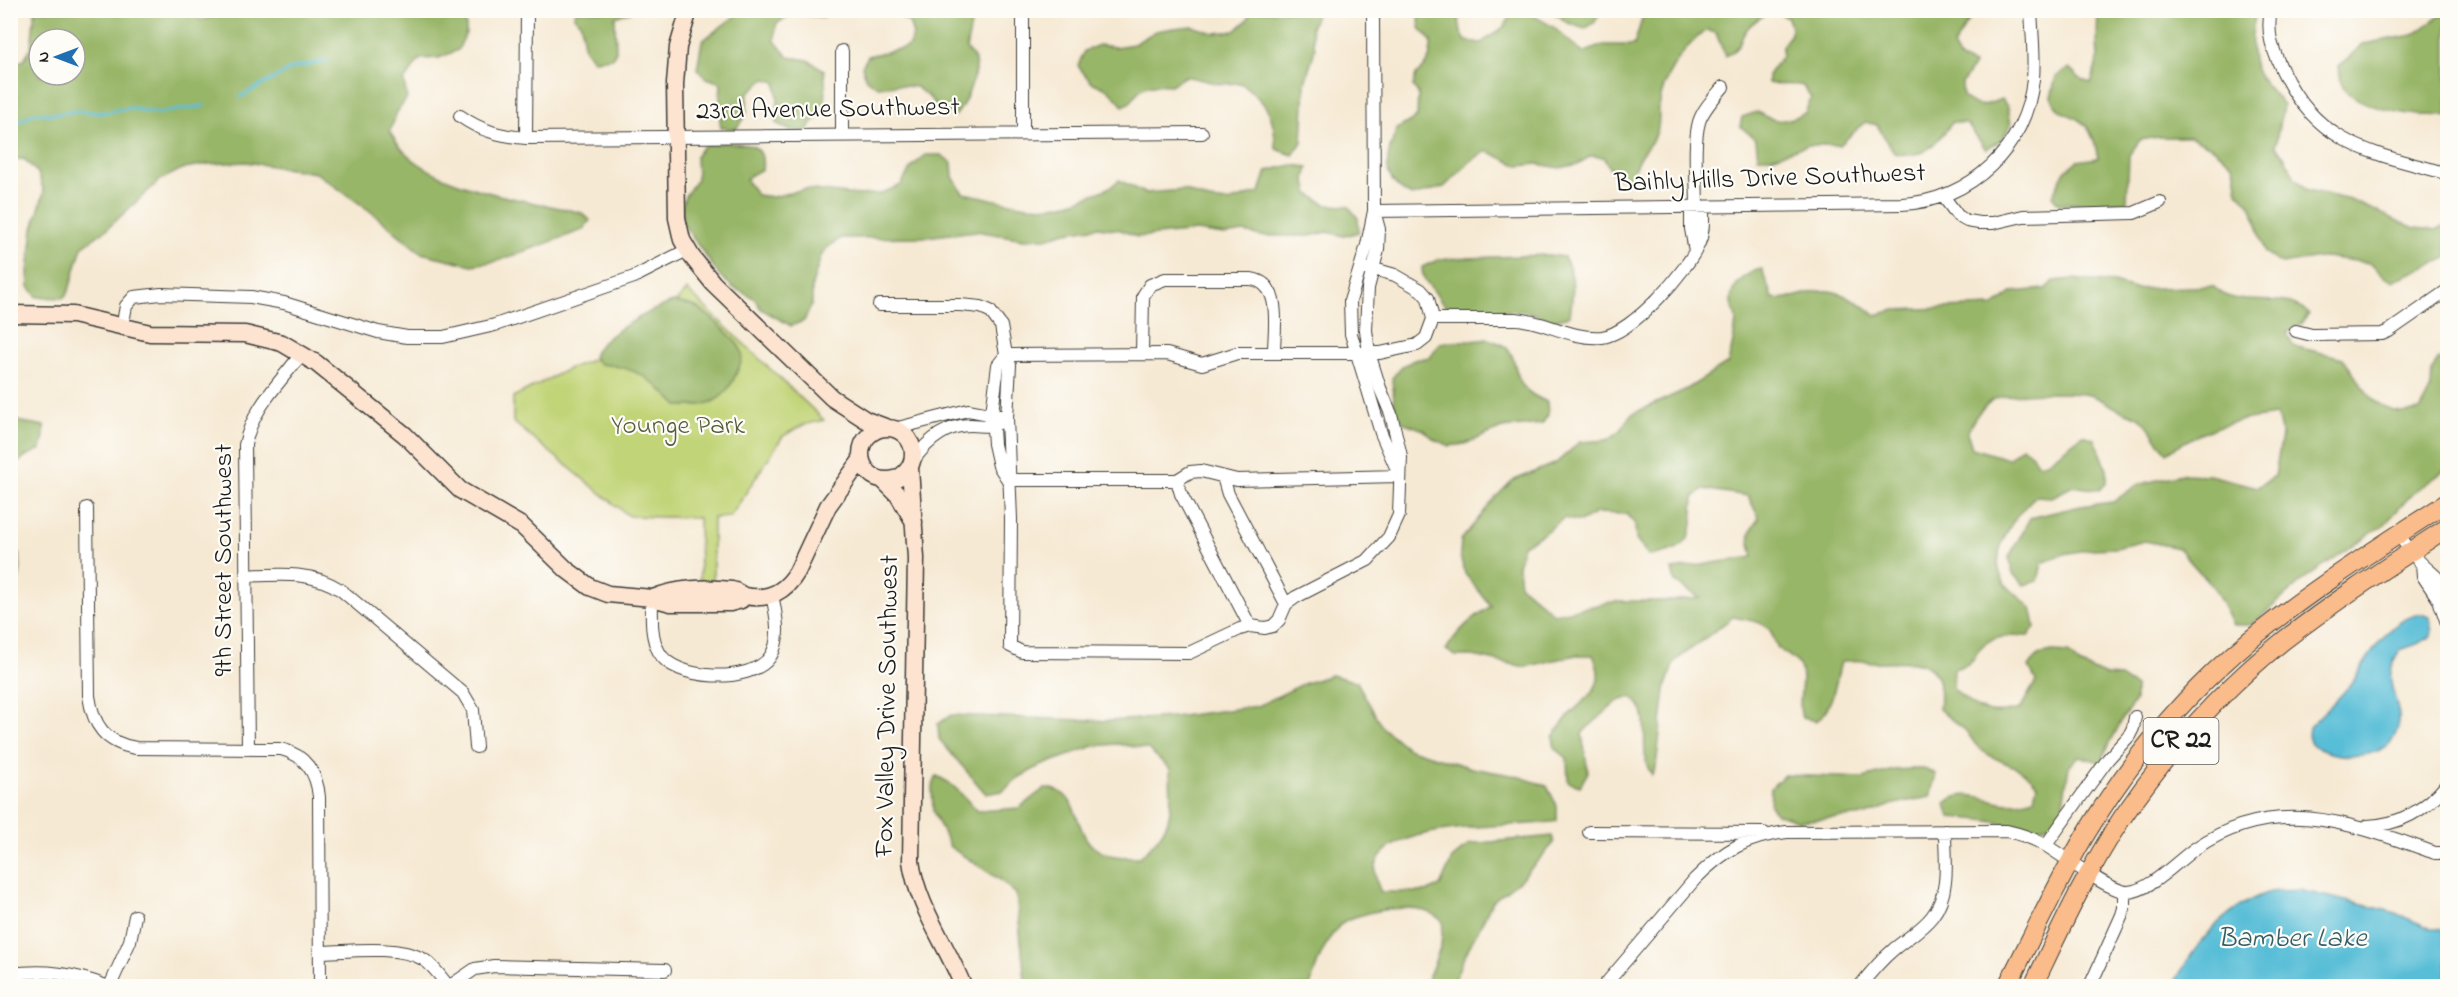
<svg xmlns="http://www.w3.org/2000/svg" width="2458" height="997" viewBox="0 0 2458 997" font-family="'Indie Flower',sans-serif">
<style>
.green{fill:#c1d477;stroke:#6e784a;stroke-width:1.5}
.forest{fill:#98b668;stroke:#5a6942;stroke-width:1.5;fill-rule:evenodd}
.water{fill:#59bed7;stroke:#3a6d7a;stroke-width:1.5}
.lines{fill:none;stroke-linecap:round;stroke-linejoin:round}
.stream{stroke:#59bed7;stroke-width:3}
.street-casing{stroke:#3d3b37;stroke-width:14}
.secondary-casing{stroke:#3d3b37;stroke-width:19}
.primary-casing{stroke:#3d3b37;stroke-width:20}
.street{stroke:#fff;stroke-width:12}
.secondary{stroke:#fde4d1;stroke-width:16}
.primary{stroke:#fabc8b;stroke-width:18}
.labels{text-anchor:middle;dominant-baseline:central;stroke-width:4.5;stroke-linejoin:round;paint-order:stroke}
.shield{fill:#fdfcf7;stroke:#605f5e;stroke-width:1.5}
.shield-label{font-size:26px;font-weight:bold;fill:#1c1c1c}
.street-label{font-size:27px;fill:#1c1c1c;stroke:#fdfcf7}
.park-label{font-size:27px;fill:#565c3c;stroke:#fdfcf7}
.water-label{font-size:28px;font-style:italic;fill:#345d67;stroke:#fdfcf7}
</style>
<rect width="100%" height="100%" fill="#fdfcf7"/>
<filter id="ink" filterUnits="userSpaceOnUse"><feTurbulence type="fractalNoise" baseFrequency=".0167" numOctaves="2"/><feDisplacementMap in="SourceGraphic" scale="12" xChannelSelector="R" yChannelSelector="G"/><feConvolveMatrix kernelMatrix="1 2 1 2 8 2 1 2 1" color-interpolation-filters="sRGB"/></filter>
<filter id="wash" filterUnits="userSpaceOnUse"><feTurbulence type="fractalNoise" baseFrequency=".008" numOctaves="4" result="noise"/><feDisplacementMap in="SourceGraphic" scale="24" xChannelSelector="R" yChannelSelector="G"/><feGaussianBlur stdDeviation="1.35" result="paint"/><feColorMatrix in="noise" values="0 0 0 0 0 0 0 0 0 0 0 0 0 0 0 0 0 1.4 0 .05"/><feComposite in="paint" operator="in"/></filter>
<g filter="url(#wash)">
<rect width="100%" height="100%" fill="#f6e9d3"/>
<path class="green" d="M687,290L824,420L803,425L783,436L730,517L713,518V581H700L699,518L629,516L513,422V397L570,368L635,344Z"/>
<path class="forest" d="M239,11H466V33L458,50L439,58L420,59L404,81L407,98L397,112L390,131C415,189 527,199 582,213L590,220L583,230L498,261L472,265L421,253L370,211L316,173L246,162L209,164L184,168L160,180L107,229L82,247L69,290L64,298L37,297L29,287L28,272L33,229L44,192L38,173L24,159L10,160L11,62L23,61L31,47L35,11H189L201,20ZM39,39H75V75H39Z
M576,11H633L615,17L616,51L612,58L593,60L584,47L581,24L574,16Z
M742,11H832L824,17L792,14L776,24L775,41L788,57L808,60L824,70C827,102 828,107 806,131L789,130L776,123L778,100L776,82L765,79L748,93L746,116L736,129L721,128L719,112L721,83L707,78L697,69L702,41Z
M865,11H972L973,15L966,49C969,52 974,56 975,61C978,74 964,107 955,116L939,110L930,98L916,87L896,85L878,87L866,79L862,66L868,56L908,47L913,35L909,22L894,13Z
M1250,11H1317L1311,28L1315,49L1305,83L1302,142L1293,155L1276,149C1273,112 1270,107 1241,83L1220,84L1185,76L1171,85C1162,84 1150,83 1141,89C1133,95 1136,101 1123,106L1109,90L1091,82L1078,66L1084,51L1099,45L1115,47L1134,44L1156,31L1174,28L1192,26L1214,33L1235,31L1248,19Z
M1418,11H1458L1461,33L1466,41L1481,43L1505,26L1511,12H1527L1552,26L1583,53L1603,45H1634L1643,16L1641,11H1774C1764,15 1753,21 1746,30C1739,42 1739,50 1725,56L1716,33L1706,30C1682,49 1663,76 1659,107C1658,115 1660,123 1657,131C1655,140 1648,145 1642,153C1637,161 1634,170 1630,179L1615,177L1603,157L1591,156L1578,164L1560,168L1537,164L1519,166L1487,151L1472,160L1444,187L1412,196C1379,180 1385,158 1397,129L1417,117L1418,93L1413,86L1416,75C1429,65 1431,57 1431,41L1420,28Z
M1551,11H1601L1595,22L1585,29L1568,23Z
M1775,11H1969L1970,19L1953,46L1960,59L1974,65L1962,83L1963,97C1979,109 1983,107 2001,99L2008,107L2011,125L2001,140L1986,149L1967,124L1953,122C1933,145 1927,160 1894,153L1877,125L1865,122L1840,145H1808L1771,157H1758L1756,140L1740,126L1742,117L1757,112C1776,124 1785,122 1805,113L1811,98L1803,86C1791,83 1780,86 1768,83V75L1782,56V46L1791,34V28L1788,18Z
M2098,11H2257C2250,30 2248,63 2262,80C2269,89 2276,96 2283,106L2275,146L2284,156L2295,178L2308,190L2350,200L2415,228L2436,230L2447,224V258L2392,281L2384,277L2370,263L2326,257L2281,264L2265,252L2252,207L2238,192L2234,166L2215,149L2191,137H2157L2140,140L2129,155L2127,202L2059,204L2052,196L2065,171L2077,161L2098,158C2095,144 2092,128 2079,120C2063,110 2061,117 2051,97L2056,77L2069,68L2082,80L2091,83L2098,59L2097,39Z
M2447,11V117C2438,114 2429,116 2419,115C2398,113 2354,106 2342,85C2340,80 2340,71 2339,66L2363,44L2413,35Z
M722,143C742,144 766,140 762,169L751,175L746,180L757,195L773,197L805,189L857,195L880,194L901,185L910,169L925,155H941L952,163L953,177L963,193C1009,201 1040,217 1086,197C1100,191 1107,191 1119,180L1145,193L1184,190L1209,200L1228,202L1260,192L1267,171L1292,165L1308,167L1305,179L1309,194L1327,205L1348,206L1358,218L1359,232L1344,236L1328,232L1309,236H1261L1244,232L1224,235L1196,231L1137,237L1121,230L1098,227L1066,232L1046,238L1024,239L976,231L925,237L841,238L827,248L821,256L812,285V304L804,321L791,326L761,309L754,298L734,288L720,276L683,224L681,208L685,196L697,179L696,156L703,146Z
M1550,255L1564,257C1576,277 1573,293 1570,315C1552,325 1539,313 1520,311C1499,309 1457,317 1442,303C1439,300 1437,295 1434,291C1427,283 1422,279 1422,267L1440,259Z
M1762,269L1772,298C1792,302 1811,288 1829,291C1845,293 1864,305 1875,315L1895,310L1994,306L2013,292L2045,289L2054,281L2072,279L2114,283L2134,289L2213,286C2239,314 2282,287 2309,314L2301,324L2287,333L2293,346L2343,358C2357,378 2373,411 2401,412C2407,413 2414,411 2420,410L2431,388L2432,370L2438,360L2447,357V469L2413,493L2385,524L2308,576L2251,625H2233L2214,588L2178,548L2145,541L2116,548L2090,549L2064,554L2042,563L2038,581L2024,585L2013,574L2009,557L2030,518L2081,506L2113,502L2137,485L2182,474L2209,475L2258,487L2275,476L2282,435L2277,415C2235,419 2201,429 2167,453C2156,442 2152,426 2139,417C2135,415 2130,415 2126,413C2113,408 2102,398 2089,395C2073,392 2005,392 1993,400C1980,408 1974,419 1967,432L1972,448L2008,459L2022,447L2032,455L2038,464L2047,462L2083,435L2095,439L2107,469V483L2099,490L2073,486L2052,497L2036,496C2015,514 1986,554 2004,582C2011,593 2025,599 2031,609C2033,614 2034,622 2035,628L2028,636C2014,636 1998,635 1986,643C1970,654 1981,662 1954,669L1953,688C1976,710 1988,718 2020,709L2036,681L2029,667L2038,655L2052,652L2068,653L2079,664L2106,676L2120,677L2135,687V701L2123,718L2100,762L2079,756L2069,767L2062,809L2054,823L2035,829L1982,820L1951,817L1945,803C1967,786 1986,802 2010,803C2018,803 2027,800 2034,798L2037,785C2020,762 1998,765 1979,748C1973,743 1970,735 1965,730C1956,723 1947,717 1939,709C1944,661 1924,660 1883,662C1867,663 1857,658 1841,662C1835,683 1834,706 1817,721L1802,718C1796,700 1806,683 1800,667C1796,658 1786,655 1779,649C1775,645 1774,637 1771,632C1764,620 1745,620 1733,617L1674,662L1665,689L1656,767L1652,775C1650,771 1646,766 1646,761C1641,739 1652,712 1631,697L1618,701L1585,730L1582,734L1588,772L1580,786L1568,782L1567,758L1555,748L1553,737C1558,729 1564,721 1570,714C1591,693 1607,686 1593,655H1576L1525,667L1473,656H1456L1446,650C1458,630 1471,619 1491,606L1465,574L1460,556L1461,540L1496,497L1512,481L1556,463L1580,442L1607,440L1620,431L1632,414L1687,389L1728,363C1732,348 1735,335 1736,320C1736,313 1731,308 1731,301C1730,286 1748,271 1762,269ZM1703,489L1748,496L1759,518C1747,534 1748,538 1753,557L1672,569L1675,582L1700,598L1668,601H1617L1554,614L1520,585L1518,566L1523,545L1541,535L1564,518L1580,522L1596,513L1626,514L1635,524L1636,540L1649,556C1695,548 1691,538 1694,497Z
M673,302C680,303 690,304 696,307C707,313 740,342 742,353C743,361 738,370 735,376C724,403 706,407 678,406C652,380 639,367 600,364L593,357C597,337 653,309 673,302Z
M1488,339C1523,350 1508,362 1523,386C1529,394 1538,398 1547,402L1548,415L1542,424L1502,428L1465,444L1449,446L1434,439L1424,430L1402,422L1395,411L1392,378L1401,367L1414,360L1430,357L1440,343C1457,341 1472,342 1488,339Z
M11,420L44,426V436L41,449L24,457L11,470Z
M11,538C27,563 20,578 11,604Z
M1331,675L1357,682L1382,727L1407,748L1472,768L1517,776L1547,786L1557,806V821C1521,830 1341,815 1381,892H1425L1440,886L1452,859L1470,844L1552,836L1554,843L1520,880L1493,901L1462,961L1452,986H1425L1441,946L1443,922C1422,901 1383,908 1358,916C1352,918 1345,919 1341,924C1324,942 1317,963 1310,986H1028L1025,980L1016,894L999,879L950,847L933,811L932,787L937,776C958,786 961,796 978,811L1019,808L1045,788C1083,790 1072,832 1095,848C1109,858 1124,857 1140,857C1175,825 1171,814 1170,769L1148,749L1117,744L1093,746L1038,767L1018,778L1003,791L986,794L939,739L938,724L951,715L1107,721L1173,717L1258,706L1303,684Z
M1912,769H1925L1936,774L1930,797L1894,804L1866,815L1799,821L1776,813L1770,806L1771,788L1784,775L1863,778L1894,770Z"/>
<path class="water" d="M2421,614L2429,617L2432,632L2430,637L2417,644L2400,650C2373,688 2415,707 2392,740C2379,761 2327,759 2312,744C2307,739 2308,733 2309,727C2320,715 2332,705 2343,693C2366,668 2383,619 2421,614Z
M2299,890L2393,912L2432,929H2447V986H2173C2193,947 2223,908 2267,893C2277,890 2289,891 2299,890Z"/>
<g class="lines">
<path class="stream" d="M240,97L293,68L326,61
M10,126L35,113L55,114L76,111L101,113L130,108L157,113L204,106"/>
</g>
</g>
<g filter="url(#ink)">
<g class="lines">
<g class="street-casing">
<path id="street" d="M1373,10L1374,211L1367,245L1350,301L1351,334L1381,433L1398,472
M2271,10C2266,34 2273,51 2283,72C2319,147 2375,153 2448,174
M842,51V136
M460,116C481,131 501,136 526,138L1202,133
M1023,133V10
M526,138L527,10
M1943,196L1958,216L1967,221L1979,223H1993L2023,216L2134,213L2160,202
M1697,207C1697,183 1693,143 1699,122C1703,109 1714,98 1723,87
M1691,208V229L1695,251
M1374,211L1902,204C1970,201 2027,147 2033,79C2035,57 2032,33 2031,10
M879,305H960L981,307L990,311L1001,326L1006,355L1010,365L1007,418L1011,519L1010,646L1022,652L1189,653L1240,629L1250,626L1265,628L1273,626L1279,620L1286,604L1296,597L1368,560L1389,537L1399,515L1401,456L1391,414L1380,388L1369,353L1366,330L1368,288L1378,250L1379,229L1374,211
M1433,319H1516C1546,321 1572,340 1602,337C1632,333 1688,271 1699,243C1704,232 1703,219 1703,207
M122,328L126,306L134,297L161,294L251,297L284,303L378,332L407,337H443L495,325L634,277L687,250
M2296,331L2312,335L2382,334L2389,331L2448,290
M1142,354L1143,296L1150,285L1165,279H1251C1283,283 1274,328 1274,352
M1006,355L1167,354L1202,364L1237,353H1380L1417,345L1426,338L1433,319L1428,298L1421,290L1395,275L1374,269H1360
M1006,355L998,365L992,413L994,444L999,466L1008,480
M894,429L968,410L1000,416
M913,461C927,441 945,425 971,425C981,425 990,428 999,423
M1223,477L1228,494L1286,604
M1008,480H1177L1190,472L1201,471L1237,480L1400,476
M1177,480L1181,494L1250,626
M87,508L89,696C93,725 105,743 136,748L281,749C305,755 317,773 319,797L320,986
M2399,534C2405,544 2411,553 2419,561C2437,580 2448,578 2443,609
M2422,564L2423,576L2439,600L2448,626
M246,576C280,574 312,571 341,590L463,693L473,710L476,747
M652,598C652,616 650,636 659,652C674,681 751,684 770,657C782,640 776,614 772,595
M248,749L245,445C252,408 280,383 302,353
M2367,826C2400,825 2427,809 2448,783
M1589,832L1764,833
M2046,845L2108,759L2129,736L2133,728L2135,717
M321,952C350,951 397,945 423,959C433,965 441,977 448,986
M10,974C45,970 74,973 106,986
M110,986L130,941L135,916
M450,986L475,969L494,966L665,970
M1604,986L1695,879C1724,850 1746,837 1787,832L2007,831C2020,834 2033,838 2045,845C2062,855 2110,892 2128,892C2150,891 2177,861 2196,848C2276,793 2353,824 2435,853H2448
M1860,986C1870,973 1881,960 1894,949C1920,928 1941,919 1945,882C1947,866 1945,848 1945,831
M2090,986L2122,915L2124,908V892"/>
</g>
<g class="secondary-casing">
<path id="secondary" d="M689,10L678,47L675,84L677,218L682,240L692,257L713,283L832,398L866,420L888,428
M10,314L73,315L150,333L245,334L282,343L316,363L405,435L460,490L522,526L567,570L590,587L608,594L652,598L671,603H730L741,600L743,596
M861 454a26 26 0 1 1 52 0a26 26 0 1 1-52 0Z
M910,468L916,558L911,861C917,906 947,945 963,986
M884,481L898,495L914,522
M653,598C676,588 707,587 732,590C738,591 740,595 745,596C768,601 786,591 797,572L828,506L861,460"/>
</g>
<g class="primary-casing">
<path id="primary" d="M2007,986C2032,937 2056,885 2084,837C2128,763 2184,695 2250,640C2312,589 2381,546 2448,502
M2033,986C2060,930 2087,871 2122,818C2167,752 2220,691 2283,641C2336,600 2392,564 2448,527"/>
</g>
<use href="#street" class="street"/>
<use href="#secondary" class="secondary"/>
<use href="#primary" class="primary"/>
</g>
</g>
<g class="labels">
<rect class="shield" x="2143.5" y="718" width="75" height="46" rx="4.5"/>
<g class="shield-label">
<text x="2181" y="741">CR 22</text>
</g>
<g class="street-label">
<text transform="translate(828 110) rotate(-1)">23rd Avenue Southwest</text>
<text transform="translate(1770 179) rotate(-2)">Baihly Hills Drive Southwest</text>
<text transform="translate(224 560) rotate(-90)">9th Street Southwest</text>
<text transform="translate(888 706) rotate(-89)">Fox Valley Drive Southwest</text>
</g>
<g class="park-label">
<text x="678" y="426">Younge Park</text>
</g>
<g class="water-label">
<text x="2292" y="939">Bamber Lake</text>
</g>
</g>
<rect width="2458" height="997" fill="none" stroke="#fdfcf7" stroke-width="36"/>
<g transform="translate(57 57) rotate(270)"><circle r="28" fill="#fdfcf7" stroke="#a3a29f" stroke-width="1.5"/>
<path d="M0-4.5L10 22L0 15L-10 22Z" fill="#1f6fb2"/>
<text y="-9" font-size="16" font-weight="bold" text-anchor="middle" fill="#1c1c1c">N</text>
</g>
</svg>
